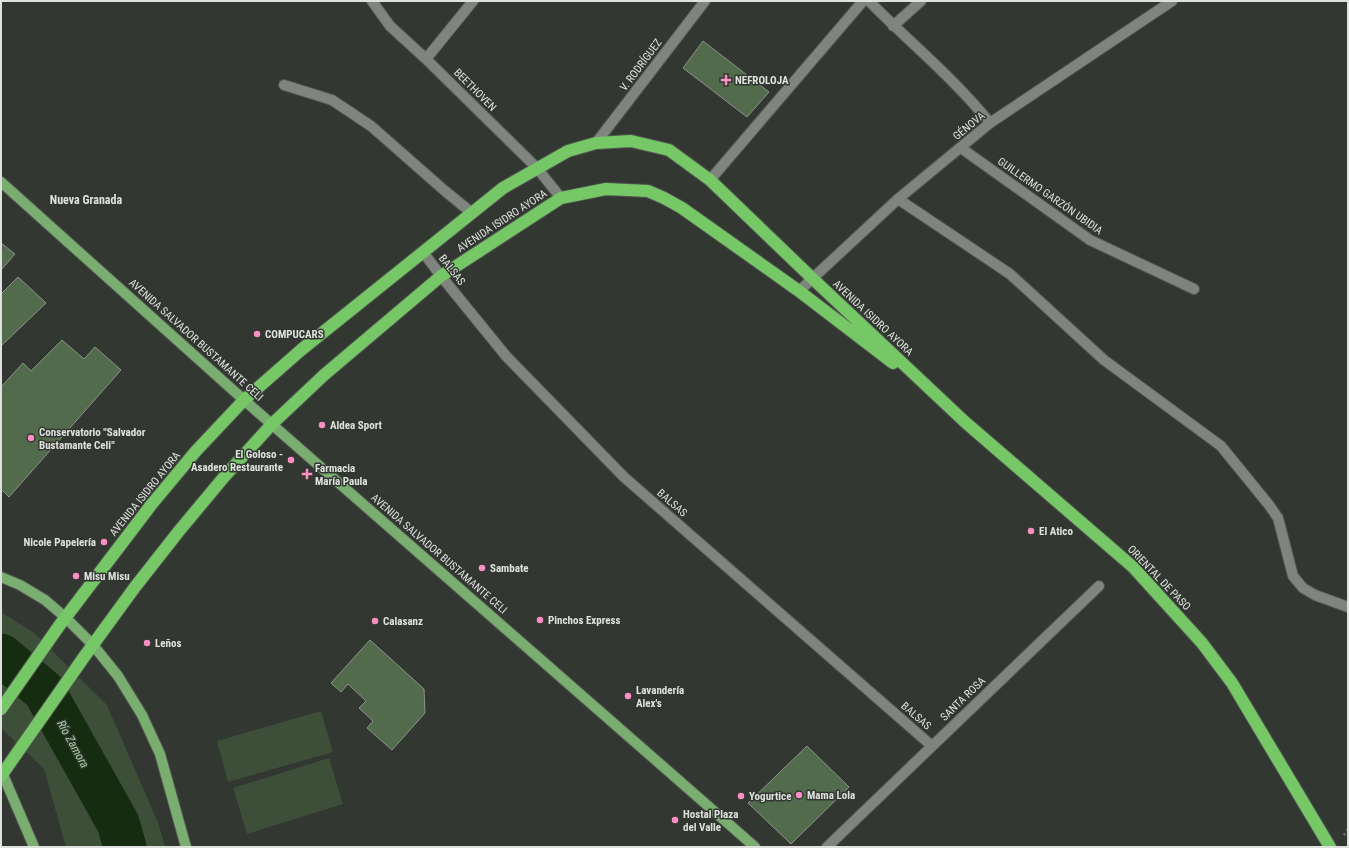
<svg xmlns="http://www.w3.org/2000/svg" width="1349" height="848" viewBox="0 0 1349 848" font-family="'Roboto Condensed',sans-serif">
<style>
.green{fill:#3d4e39}
.lines{fill:none;stroke-linecap:round;stroke-linejoin:round}
.river{stroke:#162c11;stroke-width:43}
.building{fill:#526b4c;stroke:#8c938b}
.minor-casing{stroke:#515550;stroke-width:12}
.major-casing{stroke:#515550;stroke-width:12}
.highway-casing{stroke:#515550;stroke-width:14}
.path{stroke:#747873;stroke-width:2.5;stroke-dasharray:2 3;stroke-linecap:butt}
.minor{stroke:#7f857e;stroke-width:10}
.major{stroke:#7aad70;stroke-width:10}
.highway{stroke:#76c766;stroke-width:12}
.poi-dot{fill:#fb8fc4;stroke:#323731;stroke-width:1.5}
.labels{text-anchor:middle;dominant-baseline:central;stroke-width:3;stroke-linejoin:round;paint-order:stroke}
.street-label{font-size:11px;fill:#dee1dd;stroke:#323731}
.poi-label{font-size:11px;font-weight:bold;fill:#dee1dd;stroke:#323731;text-anchor:start}
.neighbourhood-label{font-size:12px;font-weight:bold;fill:#dee1dd;stroke:#323731}
.water-label{font-size:12px;font-style:italic;fill:#a3cf9a;stroke:#323731}
</style>
<rect width="100%" height="100%" fill="#323731"/>
<path class="green" d="M1,612L33,632L107,705L159,825L165,847H66L44,769L1,728Z
M321,711L333,752L228,782L217,741Z
M329,758L343,804L247,834L233,788Z"/>
<g class="lines">
<path class="river" d="M1,655L44,691L118,823L125,847"/>
</g>
<path class="building" d="M703,41L769,92L747,117L683,68Z
M1,243L15,254L1,270Z
M18,277L46,303L1,346V294Z
M62,340L84,359L95,347L121,370L9,497L1,489V387L23,363L31,371Z
M370,640L424,689L425,713L392,750L367,728L373,721L359,708L366,701L348,684L341,692L331,683Z
M807,746L849,787L791,844L748,803Z"/>
<g class="lines">
<g class="minor-casing">
<path id="minor" d="M372,1L390,26L426,59L537,168L561,198
M869,1C909,42 954,78 990,123
M893,26L921,1
M426,59L473,1
M284,85L332,100L371,126L445,191L472,213
M596,143L705,1
M961,148L1090,240L1194,289
M710,180L863,1
M898,199L1010,274L1104,360L1221,446L1269,505L1278,518L1293,576L1303,588L1315,595L1348,607
M423,252L441,276L506,356L624,477L932,746
M799,291L898,199L990,123L1172,1
M827,847L1099,586"/>
</g>
<g class="major-casing">
<path id="major" d="M1,182L244,400L755,847
M1,577L20,585L45,600L65,617L93,645L118,676L142,715L160,754L186,847
M1,770L34,847"/>
</g>
<g class="highway-casing">
<path id="highway" d="M1,709L59,626L151,505L196,451L244,400L301,350L503,188L568,151L596,143L631,141L669,150L710,180L813,279L965,422L1133,567L1202,643L1232,683L1330,847
M1,776L84,657L135,587L179,531L224,477L272,424L324,375L441,276L561,198L606,189L648,191L664,198L682,208L799,291L893,363"/>
</g>
<path class="path" d="M1344,835L1348,829"/>
<use href="#minor" class="minor"/>
<use href="#major" class="major"/>
<use href="#highway" class="highway"/>
</g>
<g class="poi-dot">
<path d="M724 74h4v4h4v4h-4v4h-4v-4h-4v-4h4z"/>
<circle cx="257" cy="334" r="4"/>
<circle cx="322" cy="425" r="4"/>
<circle cx="31" cy="438" r="4"/>
<circle cx="291" cy="460" r="4"/>
<path d="M305 468h4v4h4v4h-4v4h-4v-4h-4v-4h4z"/>
<circle cx="1031" cy="531" r="4"/>
<circle cx="104" cy="542" r="4"/>
<circle cx="482" cy="568" r="4"/>
<circle cx="76" cy="576" r="4"/>
<circle cx="540" cy="620" r="4"/>
<circle cx="375" cy="621" r="4"/>
<circle cx="147" cy="643" r="4"/>
<circle cx="628" cy="696" r="4"/>
<circle cx="799" cy="795" r="4"/>
<circle cx="741" cy="796" r="4"/>
<circle cx="675" cy="820" r="4"/>
</g>
<g class="labels">
<g class="street-label">
<text transform="translate(641 65) rotate(-53)">V. RODRÍGUEZ</text>
<text transform="translate(475 90) rotate(45)">BEETHOVEN</text>
<text transform="translate(969 126) rotate(-39)">GÉNOVA</text>
<text transform="translate(1050 196) rotate(35)">GUILLERMO GARZÓN UBIDIA</text>
<text transform="translate(502 221) rotate(-33)">AVENIDA ISIDRO AYORA</text>
<text transform="translate(452 270) rotate(52)">BALSAS</text>
<text transform="translate(873 318) rotate(43)">AVENIDA ISIDRO AYORA</text>
<text transform="translate(196 340) rotate(42)">AVENIDA SALVADOR BUSTAMANTE CELI</text>
<text transform="translate(145 494) rotate(-51)">AVENIDA ISIDRO AYORA</text>
<text transform="translate(672 503) rotate(41)">BALSAS</text>
<text transform="translate(439 554) rotate(41)">AVENIDA SALVADOR BUSTAMANTE CELI</text>
<text transform="translate(1159 578) rotate(46)">ORIENTAL DE PASO</text>
<text transform="translate(963 699) rotate(-44)">SANTA ROSA</text>
<text transform="translate(916 716) rotate(41)">BALSAS</text>
</g>
<g class="poi-label">
<text x="735" y="80">NEFROLOJA</text>
<text x="265" y="334">COMPUCARS</text>
<text x="330" y="425">Aldea Sport</text>
<text x="39" y="432">Conservatorio "Salvador<tspan x="39" dy="13">Bustamante Celi"</tspan></text>
<text x="283" y="454" text-anchor="end">El Goloso -<tspan x="283" dy="13">Asadero Restaurante</tspan></text>
<text x="315" y="468">Farmacia<tspan x="315" dy="13">María Paula</tspan></text>
<text x="1039" y="531">El Atico</text>
<text x="96" y="542" text-anchor="end">Nicole Papelería</text>
<text x="490" y="568">Sambate</text>
<text x="84" y="576">Misu Misu</text>
<text x="548" y="620">Pinchos Express</text>
<text x="383" y="621">Calasanz</text>
<text x="155" y="643">Leños</text>
<text x="636" y="690">Lavandería<tspan x="636" dy="13">Alex's</tspan></text>
<text x="807" y="795">Mama Lola</text>
<text x="749" y="796">Yogurtice</text>
<text x="683" y="814">Hostal Plaza<tspan x="683" dy="13">del Valle</tspan></text>
</g>
<g class="neighbourhood-label">
<text x="86" y="200">Nueva Granada</text>
</g>
<g class="water-label">
<text transform="translate(73 744) rotate(61)">Río Zamora</text>
</g>
</g>
<rect width="1349" height="848" fill="none" stroke="#dee1dd" stroke-width="4"/>
</svg>
